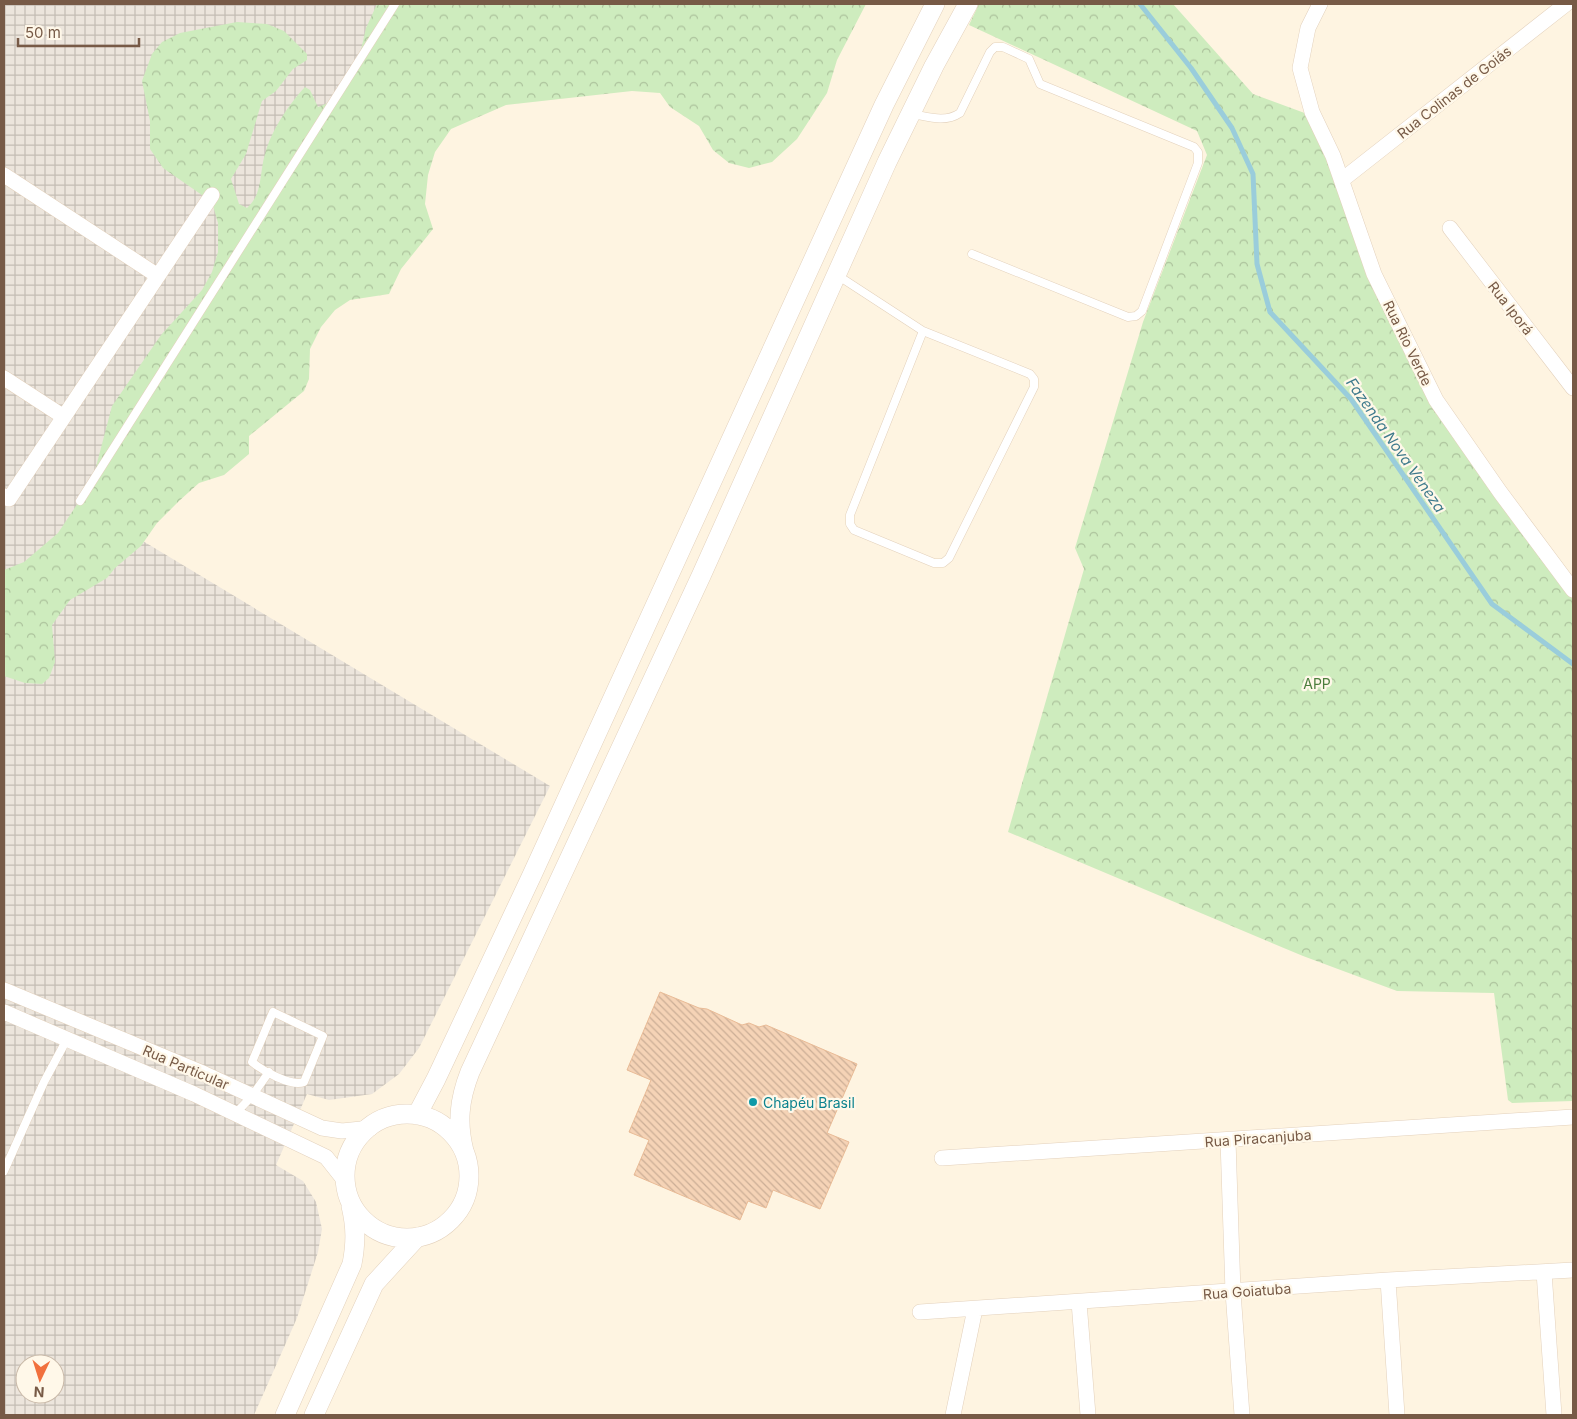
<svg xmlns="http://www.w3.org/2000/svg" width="1577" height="1419" viewBox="0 0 1577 1419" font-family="Inter,sans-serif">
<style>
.industrial{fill:url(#industrial-grid);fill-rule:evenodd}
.forest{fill:url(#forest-crowns)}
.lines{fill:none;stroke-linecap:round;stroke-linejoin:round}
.stream{stroke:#9acddb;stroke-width:5}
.building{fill:url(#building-back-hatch);stroke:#e9bb96}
.service-casing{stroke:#e3d1bc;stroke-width:9}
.minor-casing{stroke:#e3d1bc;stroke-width:16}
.tertiary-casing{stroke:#e3d1bc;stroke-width:20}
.service{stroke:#fff;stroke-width:8}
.minor{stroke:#fff;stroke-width:15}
.tertiary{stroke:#fff;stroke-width:19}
.culture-dot{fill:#0f9aa8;stroke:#fff8e9;stroke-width:2}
.labels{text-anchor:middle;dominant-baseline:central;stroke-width:4.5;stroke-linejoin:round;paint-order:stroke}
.street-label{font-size:14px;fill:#775a46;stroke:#fff8e9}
.park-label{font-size:14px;fill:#4c7e3d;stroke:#fff8e9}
.culture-label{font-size:14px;fill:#0d838f;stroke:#fff8e9;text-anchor:start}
.water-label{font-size:15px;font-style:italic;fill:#3e7a8c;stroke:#fff8e9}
</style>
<defs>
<pattern id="industrial-grid" width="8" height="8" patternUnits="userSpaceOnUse" patternTransform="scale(1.25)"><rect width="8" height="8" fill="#ece5dc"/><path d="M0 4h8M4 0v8" fill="none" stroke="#c4bdb4"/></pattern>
<pattern id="forest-crowns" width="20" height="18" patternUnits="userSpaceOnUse" patternTransform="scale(1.25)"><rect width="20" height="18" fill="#ceecbe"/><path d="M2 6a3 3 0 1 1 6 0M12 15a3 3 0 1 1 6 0" fill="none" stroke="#acc29c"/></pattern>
<pattern id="building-back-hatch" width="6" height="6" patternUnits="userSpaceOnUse" patternTransform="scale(1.25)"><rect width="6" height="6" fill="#f5d3b6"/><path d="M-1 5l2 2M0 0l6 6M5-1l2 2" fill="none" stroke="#cbae96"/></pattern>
</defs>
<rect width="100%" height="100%" fill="#fef4e1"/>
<path class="industrial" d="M4,4H396L83,505L550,786L419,1048L399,1074L372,1094L329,1100L307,1094L276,1165L303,1181L316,1202L322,1229L318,1252L297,1318L254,1415H4ZM25,1364H55V1394H25Z"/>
<path class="forest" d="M377,4H866L837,60L827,93L797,139L772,162L749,168L729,163L713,150L699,126L670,107L660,93L632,91L506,105L451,129L435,152L428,175L425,204L433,229L401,269L389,294L350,300L335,310L321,327L310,349L309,379L304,391L249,436V454L224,475L199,483L179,501L157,523L141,546L115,568L107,578L70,600L52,625L55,662L49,678L42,684L25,683L4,676V570L24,562L58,533L92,482L112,406L161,335L202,290L212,272L218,252V223L212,202L163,168L150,149V121L142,81L152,54L162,42L180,33L237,22L267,24L284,31L307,54V60L293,69L276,91L262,101L246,154L231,179L239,204L247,208C263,194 259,174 265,154C271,131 289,104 305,87L310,90L318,107L328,103L340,91L358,63L366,28Z
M979,4H1173L1253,94L1310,115L1430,401L1573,595V1101L1512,1103L1508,1100L1494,993L1397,991L1303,956L1008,832L1084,569L1075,548L1143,322L1207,155L1197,131L969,25Z"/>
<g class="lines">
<path class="stream" d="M1140,4L1191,68L1232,128L1253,174L1257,264L1270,312L1351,399L1492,604L1573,664"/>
</g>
<path class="building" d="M660,992L699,1008L707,1009L742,1025L749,1023L759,1027L766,1025L857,1064L827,1133L849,1142L820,1209L773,1190L766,1208L748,1201L740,1220L634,1175L649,1140L629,1132L651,1080L627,1070Z"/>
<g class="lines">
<g class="service-casing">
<path id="service" d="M912,114C929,117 945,123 960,113L990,52L995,47H1003L1029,59L1040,84L1194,147L1198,152V163L1142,311L1136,316L1128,317L972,254
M837,275L923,331L850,515V524L854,530L934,563H943L949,558L1034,387V379L1030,374L923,331
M80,501L395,4
M273,1012L323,1036L304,1082C291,1087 263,1071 252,1062Z
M235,1114L252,1096L269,1072
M4,1171L44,1082L67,1039"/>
</g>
<g class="minor-casing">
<path id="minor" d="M1320,4L1308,28L1300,68L1312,112L1333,156L1374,274L1436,400L1500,492L1573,590
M4,175L158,276
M1342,180L1566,4
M1450,228L1573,388
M4,378L64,417
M4,496L9,499L212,195
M4,990L205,1074L322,1128L342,1131L371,1128
M4,1012L194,1094L326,1157L345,1181
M1228,1140L1233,1292L1242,1415
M942,1158L1573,1117
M1544,1272L1554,1415
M1388,1280L1397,1415
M1079,1302L1088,1415
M920,1312L1388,1280L1573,1270
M953,1415L975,1309"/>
</g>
<g class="tertiary-casing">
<path id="tertiary" d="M345 1176a62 62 0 1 1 124 0a62 62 0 1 1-124 0Z
M417,1115L436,1079L532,875L884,105L935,4
M464,1151C457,1123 459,1100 470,1072L701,576L887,162L934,66L968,4
M285,1415L352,1264C356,1243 356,1227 351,1206
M314,1415L374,1284L417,1237"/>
</g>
<use href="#service" class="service"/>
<use href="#minor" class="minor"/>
<use href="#tertiary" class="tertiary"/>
</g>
<circle class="culture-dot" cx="753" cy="1102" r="5"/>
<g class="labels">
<g class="street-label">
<text transform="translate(1454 92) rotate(-38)">Rua Colinas de Goiás</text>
<text transform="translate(1511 308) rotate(52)">Rua Iporá</text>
<text transform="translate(1408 343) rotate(64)">Rua Rio Verde</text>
<text transform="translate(186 1067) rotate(23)">Rua Particular</text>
<text transform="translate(1258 1138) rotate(-4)">Rua Piracanjuba</text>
<text transform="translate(1247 1291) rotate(-4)">Rua Goiatuba</text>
</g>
<g class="park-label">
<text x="1317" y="683">APP</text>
</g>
<g class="culture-label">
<text x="763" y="1102">Chapéu Brasil</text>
</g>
<g class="water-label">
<text transform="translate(1396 445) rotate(55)">Fazenda Nova Veneza</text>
</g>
</g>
<rect width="1577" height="1419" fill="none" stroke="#775a46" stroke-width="10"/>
<g transform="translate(40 1379) rotate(184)"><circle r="24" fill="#fff8e9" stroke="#c9b9a8"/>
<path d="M0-4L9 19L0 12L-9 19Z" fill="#f1703d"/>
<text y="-8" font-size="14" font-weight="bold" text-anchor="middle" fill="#775a46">N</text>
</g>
<path d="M18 38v8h121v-8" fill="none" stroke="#775a46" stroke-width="2.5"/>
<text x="25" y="38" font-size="15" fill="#775a46" stroke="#fff8e9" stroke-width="4" paint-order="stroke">50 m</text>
</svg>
